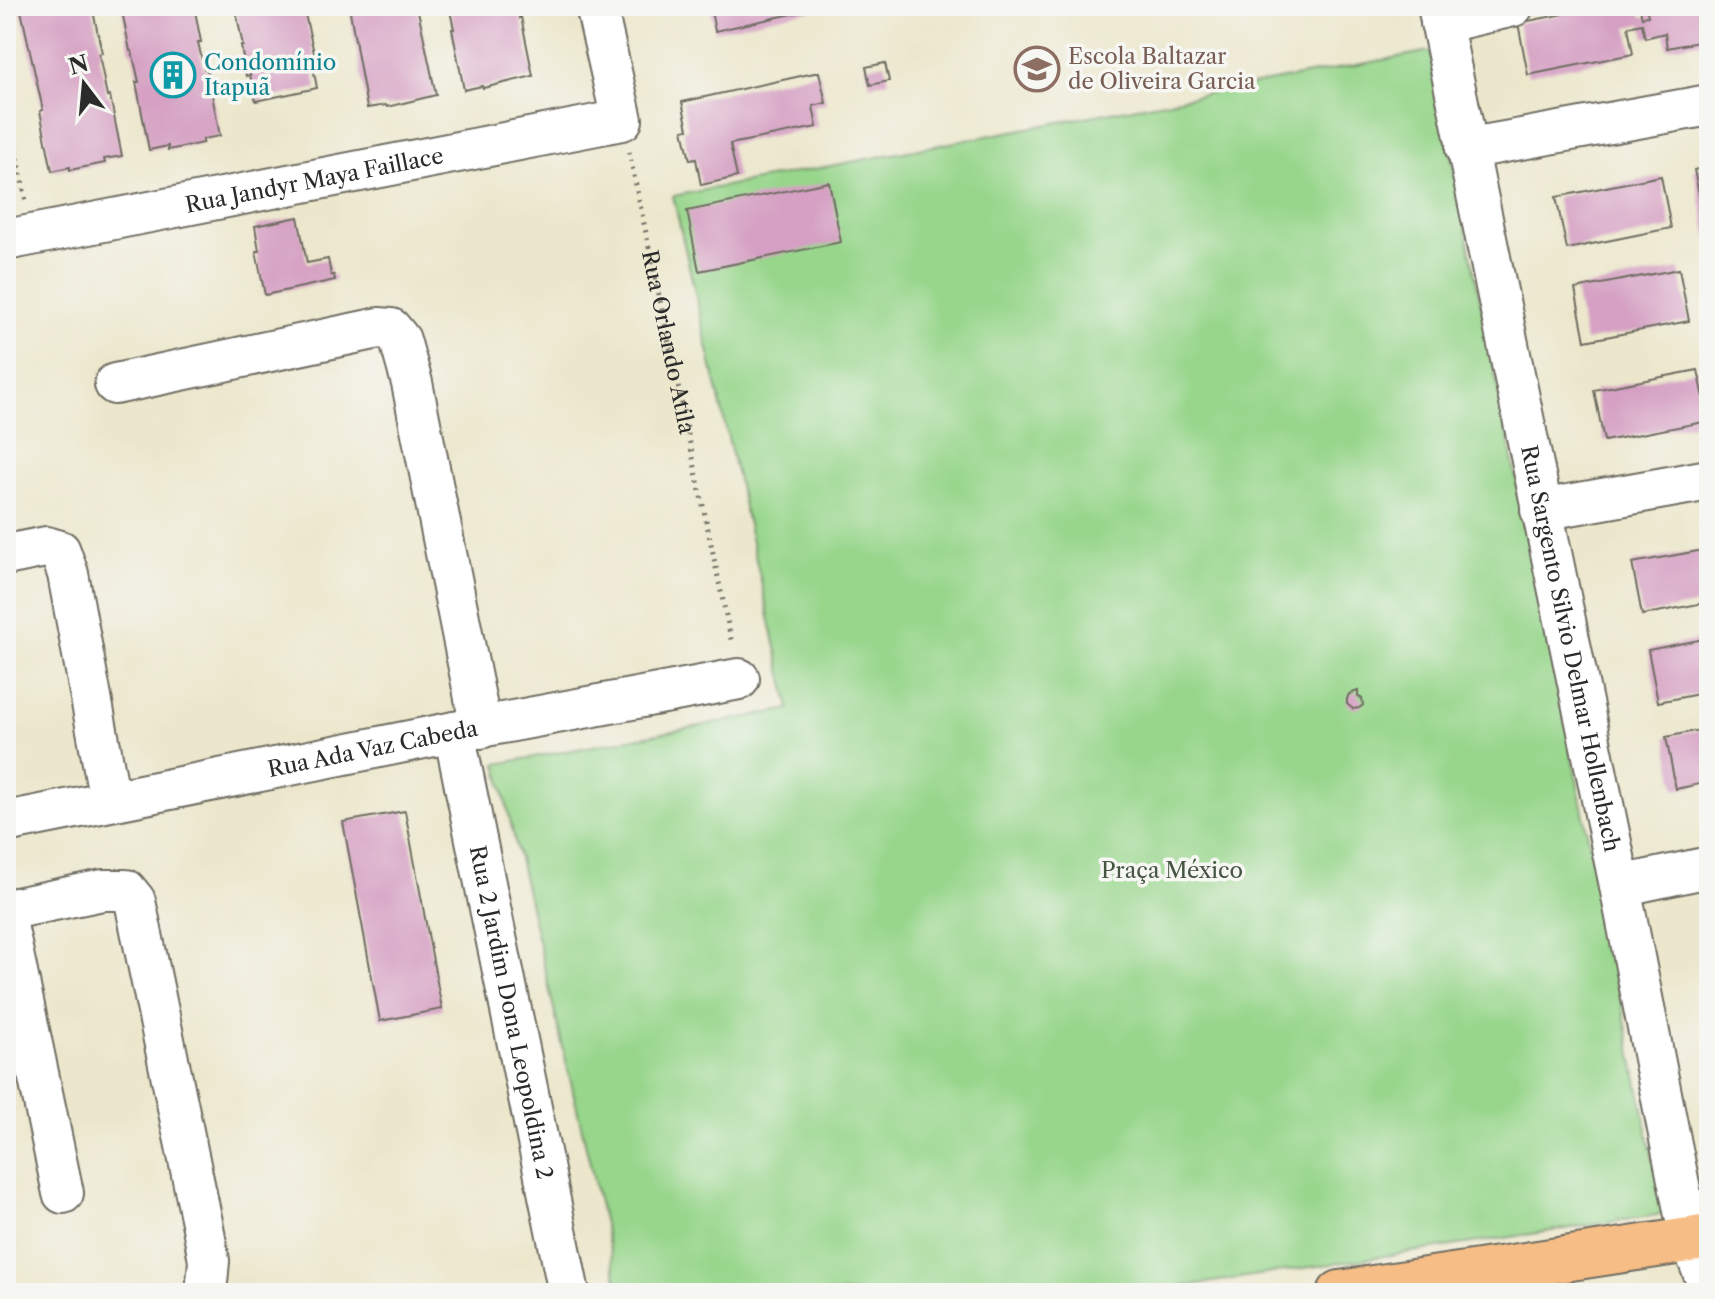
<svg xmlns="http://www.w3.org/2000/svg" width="1715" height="1299" viewBox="0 0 1715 1299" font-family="'Libre Caslon Text',serif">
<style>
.green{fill:#97d68b;stroke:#61805b;stroke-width:2}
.building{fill:#d5a0c3}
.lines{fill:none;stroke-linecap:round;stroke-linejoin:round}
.minor-casing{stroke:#6f6d63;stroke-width:44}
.major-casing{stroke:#6f6d63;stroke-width:48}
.path{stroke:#6f6d63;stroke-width:5;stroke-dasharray:2 6;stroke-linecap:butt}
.minor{stroke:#fff;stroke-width:40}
.major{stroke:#f6be86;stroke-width:44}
.labels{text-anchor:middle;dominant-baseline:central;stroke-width:7;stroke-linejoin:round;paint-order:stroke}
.education-label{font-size:22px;fill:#785e54;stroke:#f6f6f2;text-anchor:start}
.culture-label{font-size:22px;fill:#0d838f;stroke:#f6f6f2;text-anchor:start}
.street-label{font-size:22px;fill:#2b2b2b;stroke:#f6f6f2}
.park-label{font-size:22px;fill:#465643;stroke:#f6f6f2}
</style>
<rect width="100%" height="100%" fill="#f6f6f2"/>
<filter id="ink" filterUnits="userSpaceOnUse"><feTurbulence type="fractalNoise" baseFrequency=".0125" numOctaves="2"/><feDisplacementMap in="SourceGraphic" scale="16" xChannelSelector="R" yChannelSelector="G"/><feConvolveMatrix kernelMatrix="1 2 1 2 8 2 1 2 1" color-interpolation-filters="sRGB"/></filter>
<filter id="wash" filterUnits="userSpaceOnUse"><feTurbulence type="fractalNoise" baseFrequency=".006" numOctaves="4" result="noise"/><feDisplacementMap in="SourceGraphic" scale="32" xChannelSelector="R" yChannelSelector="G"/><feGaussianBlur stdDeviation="1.8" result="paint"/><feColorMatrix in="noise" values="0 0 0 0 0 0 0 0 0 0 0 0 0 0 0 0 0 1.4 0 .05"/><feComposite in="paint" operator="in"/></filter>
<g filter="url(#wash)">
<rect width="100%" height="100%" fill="#ece7cc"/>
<path class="green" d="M1430,51L1664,1214L1139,1293H620L497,764L790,709L673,196Z"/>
<g id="blocks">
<path class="building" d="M20,6H92L102,53L99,54L107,97L110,96L122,156L104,159L105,163L70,170V167L52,171L40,111L43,110Z
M121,6H194L201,42H198L204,69H207L220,136L203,139V143L168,150V146L149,150L136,82H139L132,51H130Z
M235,6H303L316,61L312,62L317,88L256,101L250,75L246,76L241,46H243Z
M349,6H417L436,95L387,107L386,105L367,108Z
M449,6H517L519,18L521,17L533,76L483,88L482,86L464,90L452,29H454Z
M710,6H824V7L715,31Z
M1604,6H1639L1642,17L1648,16L1646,6H1709V40L1667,48L1665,33L1645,38L1642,24L1628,27L1633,54L1528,75L1518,23Z
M885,63L889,81L870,85L866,67Z
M819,72L826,103L813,106L817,127L730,144L737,177L701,185L696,159L690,160L683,130L688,129L682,102Z
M1709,166V238H1708L1694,170Z
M1661,176L1671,228L1567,249L1556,197Z
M829,182L841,242L699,271L687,211Z
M298,217L307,263L328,259L331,275H334L335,280L265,295L256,251H259L255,226Z
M1679,269L1689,321L1585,341L1575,289Z
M1698,370L1709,421L1604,441L1594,390Z
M1709,549V602L1642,615L1632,563Z
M1709,638V692L1658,702L1648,650Z
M1358,691V697L1362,698L1363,705L1359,708L1353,709L1347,704V699L1349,694Z
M1709,728V782L1676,789L1666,737Z
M405,811L442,1009L380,1021L343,822Z"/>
</g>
</g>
<g filter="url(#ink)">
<use href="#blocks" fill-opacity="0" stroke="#6f6d63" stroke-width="2"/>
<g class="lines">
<g class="minor-casing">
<g id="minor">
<path id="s2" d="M1438,6L1620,886L1684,1210L1691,1241L1709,1287"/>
<path d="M1441,23L1513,6"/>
<path d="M1466,149L1709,105"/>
<path id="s3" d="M6,240L622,120L596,6"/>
<path d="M115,384L379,328L391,329L400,340L412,383L481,728"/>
<path d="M1541,510L1709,480"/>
<path d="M6,555L46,547L60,551L68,574L110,800"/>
<path id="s4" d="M454,732L569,1293"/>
<path id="s5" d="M6,822L454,732L739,679"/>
<path d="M1620,886L1709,867"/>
<path d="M6,910L103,890H126L135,901L203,1227L209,1261L206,1293"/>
<path d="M6,920L63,1193"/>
</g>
</g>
<g class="major-casing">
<path id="major" d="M1340,1293L1709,1237"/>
</g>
<g class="path">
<path d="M6,95L26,201"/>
<path id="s1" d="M629,152L732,644"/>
</g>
<use href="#minor" class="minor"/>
<use href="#major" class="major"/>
</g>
</g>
<defs>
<g id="school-ring" transform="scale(2.3)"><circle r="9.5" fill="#f6f6f2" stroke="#8d6e63" stroke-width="1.5"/><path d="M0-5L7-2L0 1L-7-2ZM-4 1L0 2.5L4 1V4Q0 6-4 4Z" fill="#8d6e63"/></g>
<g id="building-ring" transform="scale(2.3)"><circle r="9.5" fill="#f6f6f2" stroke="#0f9aa8" stroke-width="1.5"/><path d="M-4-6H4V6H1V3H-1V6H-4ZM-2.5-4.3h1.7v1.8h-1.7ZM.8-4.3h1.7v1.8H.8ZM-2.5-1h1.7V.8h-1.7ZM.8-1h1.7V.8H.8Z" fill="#0f9aa8"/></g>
</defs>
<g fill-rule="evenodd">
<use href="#school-ring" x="1037" y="69"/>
<use href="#building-ring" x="173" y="75"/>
</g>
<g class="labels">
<g class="education-label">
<text x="1068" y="56">Escola Baltazar<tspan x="1068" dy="25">de Oliveira Garcia</tspan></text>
</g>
<g class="culture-label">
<text x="204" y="62">Condomínio<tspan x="204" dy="25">Itapuã</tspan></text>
</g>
<g class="street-label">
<text stroke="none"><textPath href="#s3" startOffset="314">Rua Jandyr Maya Faillace</textPath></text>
<text stroke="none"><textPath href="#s1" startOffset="194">Rua Orlando Atila</textPath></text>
<text stroke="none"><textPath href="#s2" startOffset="656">Rua Sargento Silvio Delmar Hollenbach</textPath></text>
<text stroke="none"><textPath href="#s5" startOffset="374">Rua Ada Vaz Cabeda</textPath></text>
<text stroke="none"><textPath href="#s4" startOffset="286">Rua 2 Jardim Dona Leopoldina 2</textPath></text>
</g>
<g class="park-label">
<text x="1172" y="870">Praça México</text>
</g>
</g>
<rect width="1715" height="1299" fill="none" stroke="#f6f6f2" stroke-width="32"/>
<g transform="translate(84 84) rotate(344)" stroke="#f6f6f2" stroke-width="6" paint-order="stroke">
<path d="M0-6L14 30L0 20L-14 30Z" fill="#2b2b2b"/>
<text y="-12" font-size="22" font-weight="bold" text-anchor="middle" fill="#2b2b2b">N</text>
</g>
</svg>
